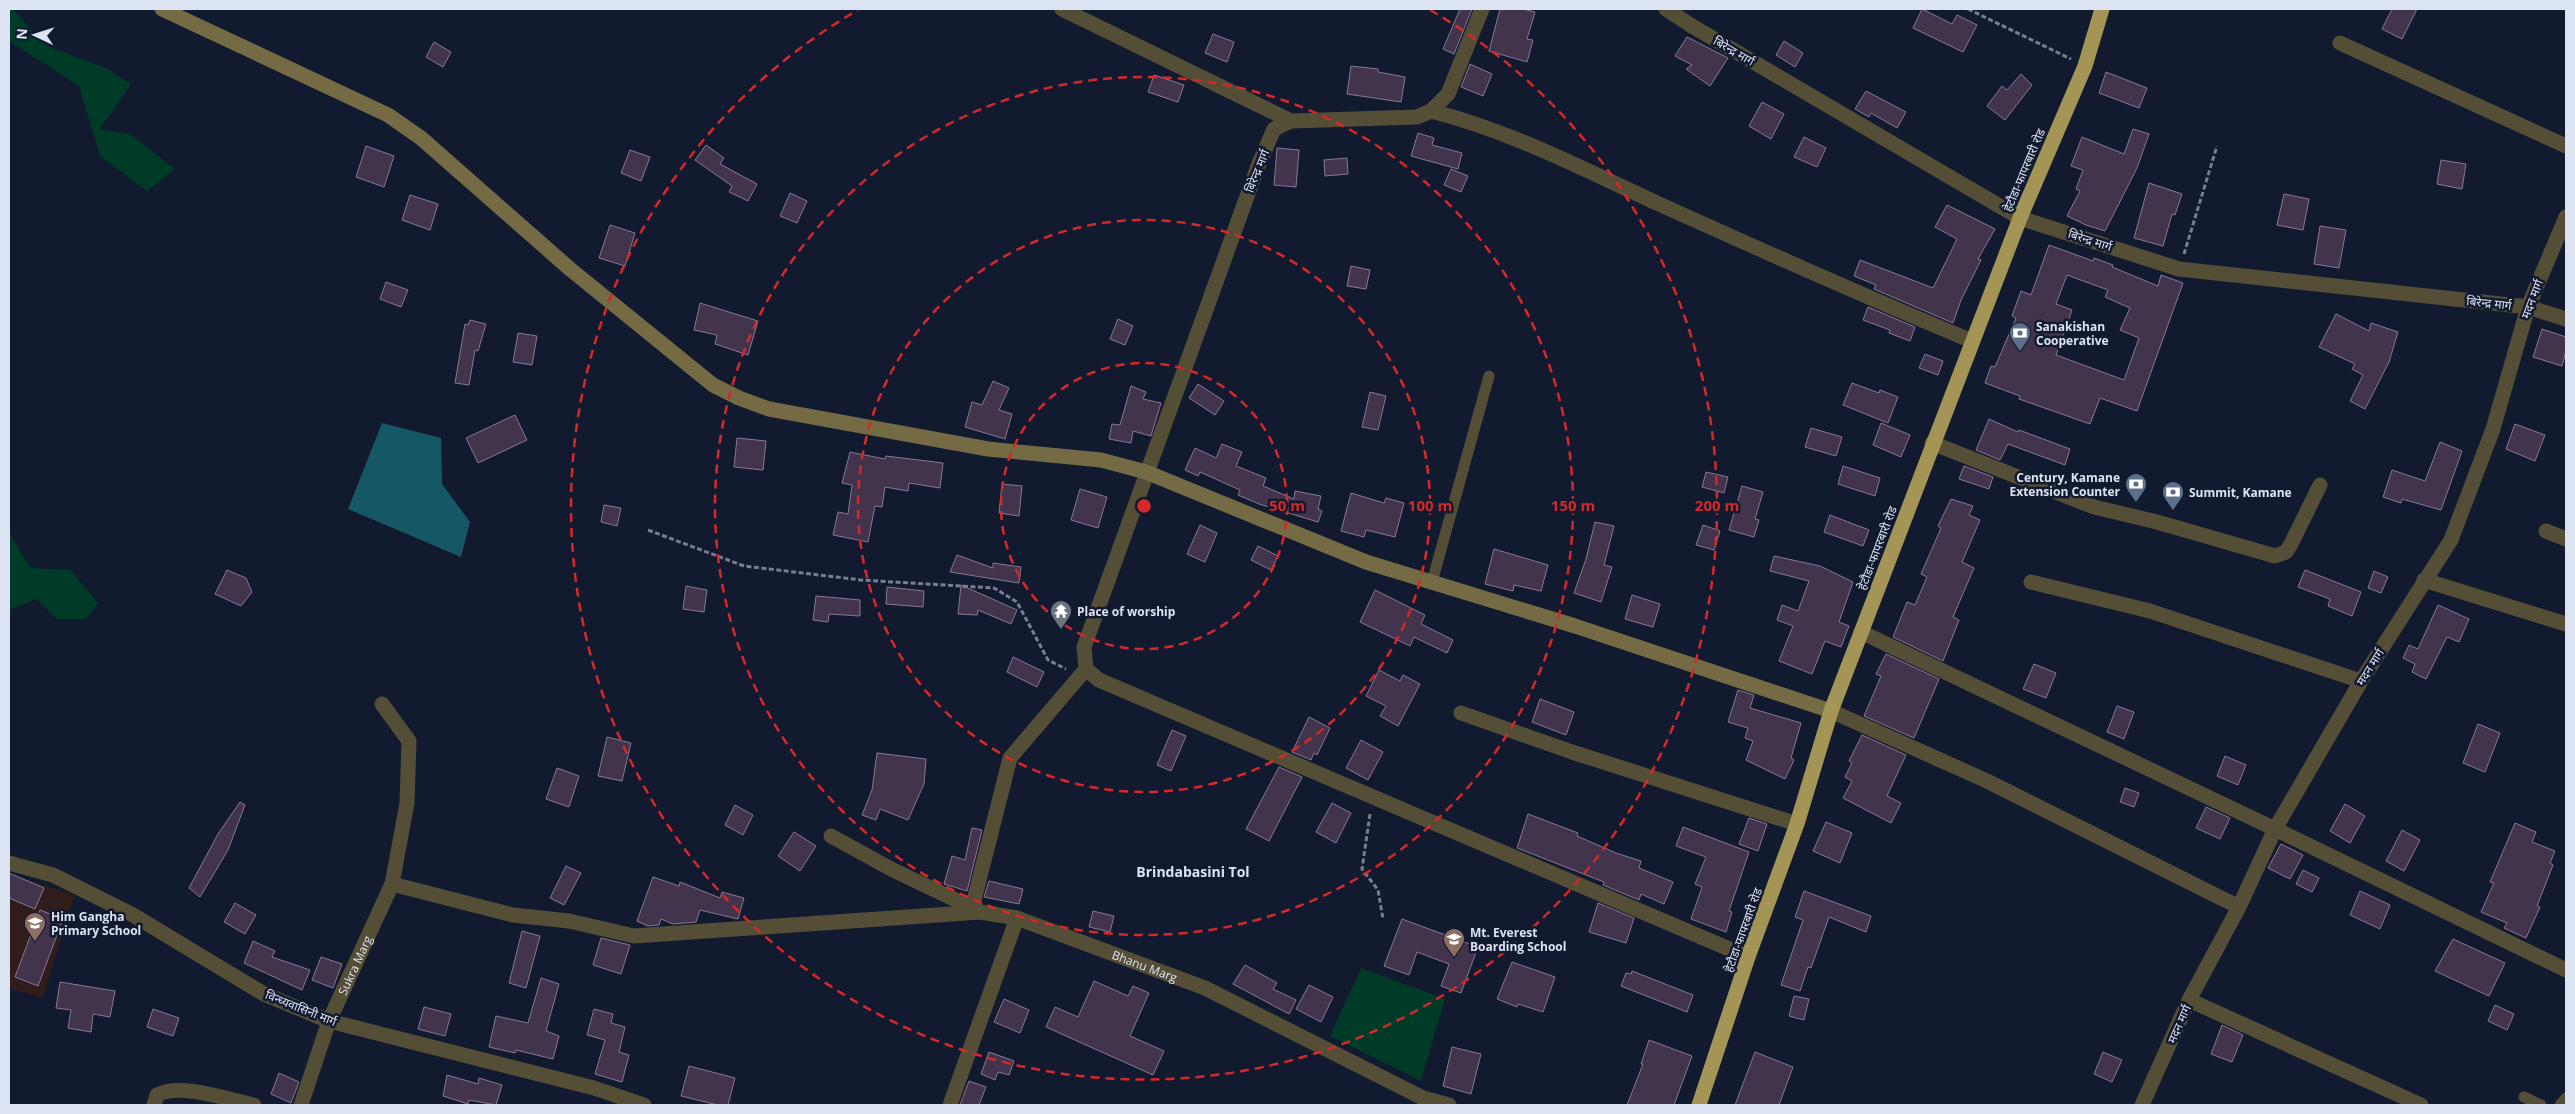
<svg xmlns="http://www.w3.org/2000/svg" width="2575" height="1114" viewBox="0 0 2575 1114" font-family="'Open Sans','Noto Sans Devanagari',sans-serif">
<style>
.education{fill:#301d1b}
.green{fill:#003b28}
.water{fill:#155764}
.building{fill:#41344c;stroke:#887894;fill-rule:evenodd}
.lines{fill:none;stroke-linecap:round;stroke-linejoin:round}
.path{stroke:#767e90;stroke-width:3;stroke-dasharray:5 2.5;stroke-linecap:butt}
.lane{stroke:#544e36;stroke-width:11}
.street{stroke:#544e36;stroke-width:15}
.secondary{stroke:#746a44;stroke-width:15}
.highway{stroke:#a49456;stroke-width:15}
.ring{fill:none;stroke:#d62828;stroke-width:2.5;stroke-dasharray:9 6}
.labels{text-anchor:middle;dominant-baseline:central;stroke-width:5;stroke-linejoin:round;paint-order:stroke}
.street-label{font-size:12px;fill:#dce3f2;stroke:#121a30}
.poi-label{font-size:12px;font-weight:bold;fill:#dce3f2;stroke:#121a30;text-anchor:start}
.neighbourhood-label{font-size:14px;font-weight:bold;fill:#dce3f2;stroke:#121a30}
.centre{fill:#d62828;stroke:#121a30;stroke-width:2.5}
.ring-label{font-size:15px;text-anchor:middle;font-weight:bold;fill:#d62828;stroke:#121a30;stroke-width:5;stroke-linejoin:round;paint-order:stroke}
</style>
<rect width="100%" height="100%" fill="#121a30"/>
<path class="education" d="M9,874L75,895L43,997L9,989Z"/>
<path class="green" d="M9,9H13L45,45L108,69L131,84L100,129L130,134L175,169L147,191L100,156L79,86L9,41Z
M9,533L31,568L71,570L98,603L86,619H57L36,599L9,610Z
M1361,968L1445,999L1421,1081L1330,1036Z"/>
<path class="water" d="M382,423L441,438L442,484L470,522L461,557L348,509Z"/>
<path class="building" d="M1460,9H1472L1454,54L1443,49Z
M1500,9H1523L1535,12L1527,39L1533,40L1527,62L1489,51Z
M1922,9L1952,24L1957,15L1977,25L1963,52L1913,28Z
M2392,9H2417L2402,39L2382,29Z
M1213,34L1234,42L1227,62L1205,53Z
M1687,37L1728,58L1710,86L1686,69L1692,65L1675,56Z
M1784,41L1803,53L1795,67L1776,55Z
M434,42L451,52L443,67L426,57Z
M1470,64L1492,74L1483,96L1461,87Z
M1351,66L1378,69V72L1405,77L1401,102L1347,94Z
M2106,72L2147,88L2139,108L2099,93Z
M2021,74L2032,85L2005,120L1987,106L2002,86L2007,90Z
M1154,75L1184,85L1178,102L1148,92Z
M1866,91L1906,112L1897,128L1871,113L1869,117L1855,109Z
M1762,102L1784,114L1771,139L1749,126Z
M2133,129L2149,134L2137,168L2105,231L2086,225L2067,216L2080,191L2076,189L2083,170L2071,166L2082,137L2124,154Z
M1418,133L1434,138L1432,145L1462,153L1458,169L1411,156Z
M1804,137L1826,148L1817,167L1794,157Z
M706,145L724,158L720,164L757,184L748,201L729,192L732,186L695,160Z
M366,146L394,156L384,187L356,177Z
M1277,148L1299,150L1296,187L1274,185Z
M630,150L650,157L641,181L621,173Z
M1347,158L1348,174L1325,176L1324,160Z
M2441,160L2466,164L2462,189L2437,184Z
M1451,169L1468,176L1461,192L1444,185Z
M2149,183L2182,194L2175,215L2172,214L2163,246L2134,238Z
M790,193L807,201L797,223L780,216Z
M2284,194L2309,199L2303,230L2277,225Z
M410,195L438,204L430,230L402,220Z
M1947,205L1995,229L1978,259L1981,260L1961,300L1953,323L1874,289L1876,285L1854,276L1860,260L1933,288L1957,239L1935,227Z
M610,225L635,233L625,266L599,258Z
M2320,226L2346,230L2339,268L2314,264Z
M2049,245L2093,261L2094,258L2113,265L2112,267L2158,286L2161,275L2183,283L2137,411L2100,398L2090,424L2019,399L2020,396L1985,383L1991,366L1995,367L2016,318L2012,316L2021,291L2031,295ZM2067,275L2108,290L2105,297L2130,308L2120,330L2139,338L2124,380L2056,355L2072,310L2056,304Z
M1351,266L1370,270L1366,289L1347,286Z
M386,282L408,290L401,307L380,299Z
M700,303L758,321L748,355L715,344L717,335L694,330Z
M1868,307L1915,327L1910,341L1889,333L1890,330L1863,320Z
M2336,314L2369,331L2371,323L2398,332L2389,362L2365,409L2350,401L2363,375L2352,369L2355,364L2319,347Z
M1118,319L1133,326L1125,345L1110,339Z
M470,320L486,324L478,351L475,350L469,385L455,383L465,324L468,325Z
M2542,329L2566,337V351L2562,366L2533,357Z
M518,333L537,336L532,365L513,362Z
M1925,354L1943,361L1938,375L1919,368Z
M993,381L1009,388L999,410L1012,414L1005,439L965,427L972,402L982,405Z
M1852,383L1879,393L1880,390L1898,397L1888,423L1843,405Z
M1198,384L1224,401L1215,415L1189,398Z
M1131,386L1146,392L1143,399L1161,403L1151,436L1133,431L1131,443L1109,439L1112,424L1120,425Z
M1370,392L1386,396L1378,430L1362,427Z
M515,415L527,440L478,463L466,438Z
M1989,419L2018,432L2019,430L2070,449L2065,465L2008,444L2000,460L1976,450Z
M1881,423L1910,435L1901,457L1873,445Z
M2515,424L2545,435L2535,461L2506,449Z
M1811,428L1842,437L1836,456L1805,447Z
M737,438L766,441L763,470L734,467Z
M2440,442L2462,451L2441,510L2402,499L2401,503L2383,497L2392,470L2425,481Z
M1222,444L1242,452L1236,466L1266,478L1263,486L1294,499L1295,491L1321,496L1318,509L1322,511L1318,522L1259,504L1238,495L1240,490L1200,472L1198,476L1185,470L1195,448L1216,458Z
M850,452L885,459L886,456L943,463L940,488L909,483L908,491L885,487L882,507L875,506L868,542L833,535L838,512L848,514L852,485L842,483Z
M1843,466L1880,478L1875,496L1838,484Z
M1964,466L1993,477L1989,489L1959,479Z
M1706,472L1728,477L1724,493L1702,487Z
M1002,484L1022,486L1019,516L999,513Z
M1742,486L1763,492L1755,519L1759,520L1754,537L1729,530Z
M1080,489L1107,497L1098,528L1071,520Z
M1351,493L1384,503L1386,498L1404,503L1395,537L1366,530L1364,537L1341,531Z
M1951,499L1973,506L1969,515L1980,520L1962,562L1974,568L1953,617L1959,620L1943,661L1893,637L1907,602L1915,605L1927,577L1921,574L1941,528L1938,526Z
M604,505L621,508L617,526L601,522Z
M1830,515L1869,530L1863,546L1824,532Z
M1595,522L1614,526L1604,565L1612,567L1601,602L1574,593L1586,559Z
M1200,525L1217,533L1205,562L1187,554Z
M1703,525L1720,531L1714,550L1696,545Z
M1258,546L1278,556L1271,570L1251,560Z
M1494,549L1548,565L1541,591L1514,585L1513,591L1485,584Z
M957,555L993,568V563L1021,567L1019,583L950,572Z
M1774,556L1820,566L1853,582L1839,622L1849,626L1841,647L1825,641L1812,674L1779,661L1793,626L1777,620L1782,605L1798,611L1809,581L1770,571Z
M227,570L246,578L252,592L241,606L215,594Z
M2305,570L2361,592L2352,616L2328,606L2330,599L2298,587Z
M2374,571L2388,577L2381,593L2368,588Z
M961,585L1017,610L1011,624L978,610L977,615L958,614Z
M686,586L707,590L704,612L683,609Z
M887,587L924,591L923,607L886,604Z
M1375,590L1425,615L1421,624L1453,640L1447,653L1414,637L1410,646L1360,622Z
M1632,595L1660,604L1653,627L1625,619Z
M816,596L860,600V616L829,614L828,622L813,620Z
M2438,605L2469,619L2459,642L2447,637L2426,679L2412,672L2415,664L2403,658L2409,645L2418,649Z
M1886,654L1939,679L1914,738L1864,716L1881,676L1876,674Z
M1013,657L1044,672L1037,687L1007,672Z
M2034,664L2056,673L2046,698L2023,689Z
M1379,670L1400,681L1403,675L1420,684L1398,726L1380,716L1386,706L1366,696Z
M1738,690L1754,695L1750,708L1801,723L1791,758L1794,760L1785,779L1746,760L1753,741L1745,738L1748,728L1728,722Z
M1540,699L1574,712L1566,735L1532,722Z
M2117,706L2134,712L2124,739L2107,732Z
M1309,717L1330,728L1317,755L1314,753L1311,760L1292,752Z
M2478,724L2500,733L2485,772L2463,763Z
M1172,730L1186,736L1171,771L1157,765Z
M1862,735L1906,755L1887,796L1901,803L1891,823L1843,798L1852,781L1845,777L1852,763L1849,761Z
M607,737L631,743L622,781L598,776Z
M1361,740L1383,752L1368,780L1346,768Z
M877,753L926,759L924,784L908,820L880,809L876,820L862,815L872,790Z
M2225,756L2246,765L2238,785L2217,776Z
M1279,767L1302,777L1269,841L1246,829Z
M557,768L579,776L569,807L546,799Z
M2125,788L2139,793L2134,807L2120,802Z
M240,802L245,805L228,850L200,897L189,888L218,834Z
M1332,803L1351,813L1336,843L1316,832Z
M2345,804L2365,816L2350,843L2330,831Z
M735,805L753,815L743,835L725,825Z
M2206,807L2230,818L2220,839L2196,828Z
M1528,814L1578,833L1577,836L1616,853L1641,861L1639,868L1673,882L1664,904L1641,894L1639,900L1603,885L1604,882L1517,848Z
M1749,818L1767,824L1758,851L1739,844Z
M1826,822L1852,833L1840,863L1813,851Z
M2515,823L2536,832L2532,842L2555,851L2550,863L2553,865L2537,906L2540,907L2526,938L2504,928L2507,923L2481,912L2494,883L2490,882Z
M1683,827L1749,852L1729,911L1732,912L1726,932L1691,919L1702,887L1695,884L1706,857L1676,846Z
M972,828L982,830L967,891L944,884L952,856L965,860Z
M2402,830L2420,840L2404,871L2386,861Z
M794,832L816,846L800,871L778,856Z
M2281,844L2303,855L2290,879L2268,868Z
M566,866L581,873L564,905L550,898Z
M2303,870L2319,878L2312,892L2296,884Z
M9,873L44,888L35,909L9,898Z
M653,877L679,886L680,882L720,898L722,892L744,898L738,919L700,910L696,922L673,924L661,919L659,925L648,926L637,921Z
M989,881L1023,889L1019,904L984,897Z
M1804,891L1871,916L1866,932L1829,917L1811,968L1808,967L1800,991L1781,985L1803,920L1795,917Z
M2360,891L2390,905L2380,929L2350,915Z
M235,903L256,915L245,934L224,922Z
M1598,903L1634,918L1626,943L1589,932Z
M40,910L63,919L38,986L15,977Z
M1093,911L1114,916L1110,932L1089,927Z
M1402,919L1478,947L1461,993L1441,986L1449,964L1417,952L1409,975L1384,966Z
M522,931L540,936L526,988L509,983Z
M601,938L630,945L621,974L593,965Z
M2453,939L2505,963L2489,996L2435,971Z
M253,941L275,951L272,957L310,970L302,990L244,963Z
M321,957L342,964L333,988L312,980Z
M1512,962L1555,977L1543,1012L1518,1004L1517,1007L1497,999Z
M1245,965L1277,983L1273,989L1296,1000L1289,1014L1233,984Z
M1632,971L1693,995L1687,1012L1621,986L1626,973L1631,974Z
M541,978L559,984L546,1031L559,1036L553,1059L516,1050L515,1053L489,1047L496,1016L528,1023Z
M1094,981L1128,996L1133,986L1149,993L1130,1036L1164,1051L1153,1075L1046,1027L1055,1007L1078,1017Z
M60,982L115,991L110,1017L93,1014L91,1032L68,1028L71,1010L56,1008Z
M1309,985L1333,997L1321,1022L1296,1009Z
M1794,996L1809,999L1804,1020L1789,1016Z
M1004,999L1029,1010L1020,1033L994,1022Z
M2495,1005L2514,1014L2507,1030L2488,1021Z
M424,1007L451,1014L445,1036L418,1029Z
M153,1009L179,1018L173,1036L147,1027Z
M594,1009L613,1014L611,1023L625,1027L619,1052L629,1055L622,1082L595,1074L605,1040L587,1035Z
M2222,1025L2243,1035L2232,1062L2211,1054Z
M1649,1040L1692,1056L1674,1105H1627L1643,1064H1641Z
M1452,1047L1481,1054L1471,1094L1443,1086Z
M989,1052L1014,1061L1009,1075L998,1072L995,1080L981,1074Z
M1755,1052L1793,1067L1779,1105H1735Z
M2103,1052L2122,1060L2112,1082L2094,1074Z
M689,1066L735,1078L728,1105H718L681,1096Z
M279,1073L299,1082L291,1103L271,1094Z
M447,1075L478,1084L479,1078L502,1085L496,1105L469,1100L468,1104L443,1096Z
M969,1081L986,1087L979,1105H960Z"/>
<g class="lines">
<path class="path" d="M1968,9L2071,59
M2184,254L2217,146
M648,530L744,566L861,580L994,588L1017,602L1048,660L1066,669
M1370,814L1362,869L1378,890L1383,919"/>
<path class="lane" d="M1432,582L1489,376
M2524,1097L2541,1105
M2560,1105L2566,1098"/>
<g class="street">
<path d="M1062,9L1291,121"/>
<path d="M1482,9L1448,94L1431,111L1417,117L1291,121L1274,129L1258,166L1084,647L1086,669L1099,680L1748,957"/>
<path d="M1666,9L1692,26L2020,218L2179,269L2528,307L2566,319"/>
<path d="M2340,43L2566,146"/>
<path d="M1431,111C1511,131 1585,170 1659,204C1763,251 1866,297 1972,341"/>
<path d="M1932,443L2094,507L2157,522L2275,556L2286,552L2291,544L2320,485"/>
<path d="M2546,531L2566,539"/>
<path d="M2424,580L2566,624"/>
<path d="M2031,582L2150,611L2361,681"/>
<path d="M1861,632L2275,829L2566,970"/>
<path d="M1831,711L1987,781L2239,907"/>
<path d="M1461,713L1572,752L1797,824"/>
<path d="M831,836L893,870L979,911"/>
<path d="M9,863L53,875L133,915L264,994L329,1021L594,1088L644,1105"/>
<path d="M392,884L513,915L569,921L634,936L980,912L1017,918"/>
<path d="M972,908L1010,758L1086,669"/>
<path d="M2189,1000L2421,1105"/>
<path d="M154,1105L157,1095C180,1082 229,1100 254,1105"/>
<path id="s1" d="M301,1105L329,1021L392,884L407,803L409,741L382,704"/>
<path id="s2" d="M950,1105L1017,918L1205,988L1423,1098L1449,1105"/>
<path d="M2142,1105L2189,1000L2239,907L2275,829L2361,681L2451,540L2493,429L2528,307L2566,217"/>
</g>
<path class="secondary" d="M162,9L388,115L421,138L570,269L713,385L739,398L769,409L988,449L1101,460L1146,472L1366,562L1575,626L1831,711"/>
<path class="highway" d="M1699,1105L1748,957L1797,824L1831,711L2020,218L2085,66L2102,9"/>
</g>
<g class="ring">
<circle cx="1144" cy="506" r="143"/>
<circle cx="1144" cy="506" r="286"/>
<circle cx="1144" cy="506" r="429"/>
<path d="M1430 10A573 573 0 1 1 858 10"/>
</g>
<defs>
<g id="bank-pin" transform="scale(1.125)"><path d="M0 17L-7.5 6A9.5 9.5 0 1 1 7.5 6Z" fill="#5c6f8a" stroke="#121a30"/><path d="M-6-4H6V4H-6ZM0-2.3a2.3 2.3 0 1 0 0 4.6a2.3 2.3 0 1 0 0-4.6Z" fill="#fff"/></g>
<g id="temple-pin" transform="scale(1.125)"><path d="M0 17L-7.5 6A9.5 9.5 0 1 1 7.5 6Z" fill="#6b7280" stroke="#121a30"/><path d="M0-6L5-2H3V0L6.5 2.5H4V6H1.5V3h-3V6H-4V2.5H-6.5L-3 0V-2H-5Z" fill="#fff"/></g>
<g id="school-pin" transform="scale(1.125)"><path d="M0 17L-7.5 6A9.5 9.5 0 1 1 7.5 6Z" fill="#8d6e63" stroke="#121a30"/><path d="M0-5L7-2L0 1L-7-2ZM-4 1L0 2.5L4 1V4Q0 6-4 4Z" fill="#fff"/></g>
</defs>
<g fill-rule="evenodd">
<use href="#bank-pin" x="2020" y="333"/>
<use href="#bank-pin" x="2136" y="484"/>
<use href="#bank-pin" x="2173" y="492"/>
<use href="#temple-pin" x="1061" y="611"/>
<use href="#school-pin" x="35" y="923"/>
<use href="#school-pin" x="1454" y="939"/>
</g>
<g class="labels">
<g class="street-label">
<text transform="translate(1734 51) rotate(30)">बिरेन्द्र मार्ग</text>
<text transform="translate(2024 170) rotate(-67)">हेटौडा-फापरबारी रोड</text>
<text transform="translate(1257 171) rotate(-68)">बिरेन्द्र मार्ग</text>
<text transform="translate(2090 240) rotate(18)">बिरेन्द्र मार्ग</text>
<text transform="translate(2532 299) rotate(-69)">मदन मार्ग</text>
<text transform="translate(2489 303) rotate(6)">बिरेन्द्र मार्ग</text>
<text transform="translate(1877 548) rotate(-69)">हेटौडा-फापरबारी रोड</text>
<text transform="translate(2370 667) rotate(-58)">मदन मार्ग</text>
<text transform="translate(1743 930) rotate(-70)">हेटौडा-फापरबारी रोड</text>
<text stroke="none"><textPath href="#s1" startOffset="150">Sukra Marg</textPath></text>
<text stroke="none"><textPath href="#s2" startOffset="335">Bhanu Marg</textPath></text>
<text transform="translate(301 1008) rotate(22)">विन्ध्यवासिनी मार्ग</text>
<text transform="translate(2179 1024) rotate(-66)">मदन मार्ग</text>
</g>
<g class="poi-label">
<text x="2036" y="326">Sanakishan<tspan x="2036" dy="14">Cooperative</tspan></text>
<text x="2120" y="477" text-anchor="end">Century, Kamane<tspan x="2120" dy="14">Extension Counter</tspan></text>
<text x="2189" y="492">Summit, Kamane</text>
<text x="1077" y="611">Place of worship</text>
<text x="51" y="916">Him Gangha<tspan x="51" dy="14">Primary School</tspan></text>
<text x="1470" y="932">Mt. Everest<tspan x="1470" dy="14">Boarding School</tspan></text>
</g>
<g class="neighbourhood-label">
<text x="1193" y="871">Brindabasini Tol</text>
</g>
</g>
<circle cx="1144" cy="506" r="8" class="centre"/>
<g class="ring-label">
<text x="1287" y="511">50 m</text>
<text x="1430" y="511">100 m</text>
<text x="1573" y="511">150 m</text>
<text x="1717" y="511">200 m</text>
</g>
<rect width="2575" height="1114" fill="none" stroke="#dce3f2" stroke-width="20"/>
<g transform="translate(35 35) rotate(274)" stroke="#121a30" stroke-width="4" paint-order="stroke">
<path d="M0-4L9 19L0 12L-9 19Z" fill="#dce3f2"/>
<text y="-8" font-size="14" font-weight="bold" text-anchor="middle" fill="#dce3f2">N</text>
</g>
</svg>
